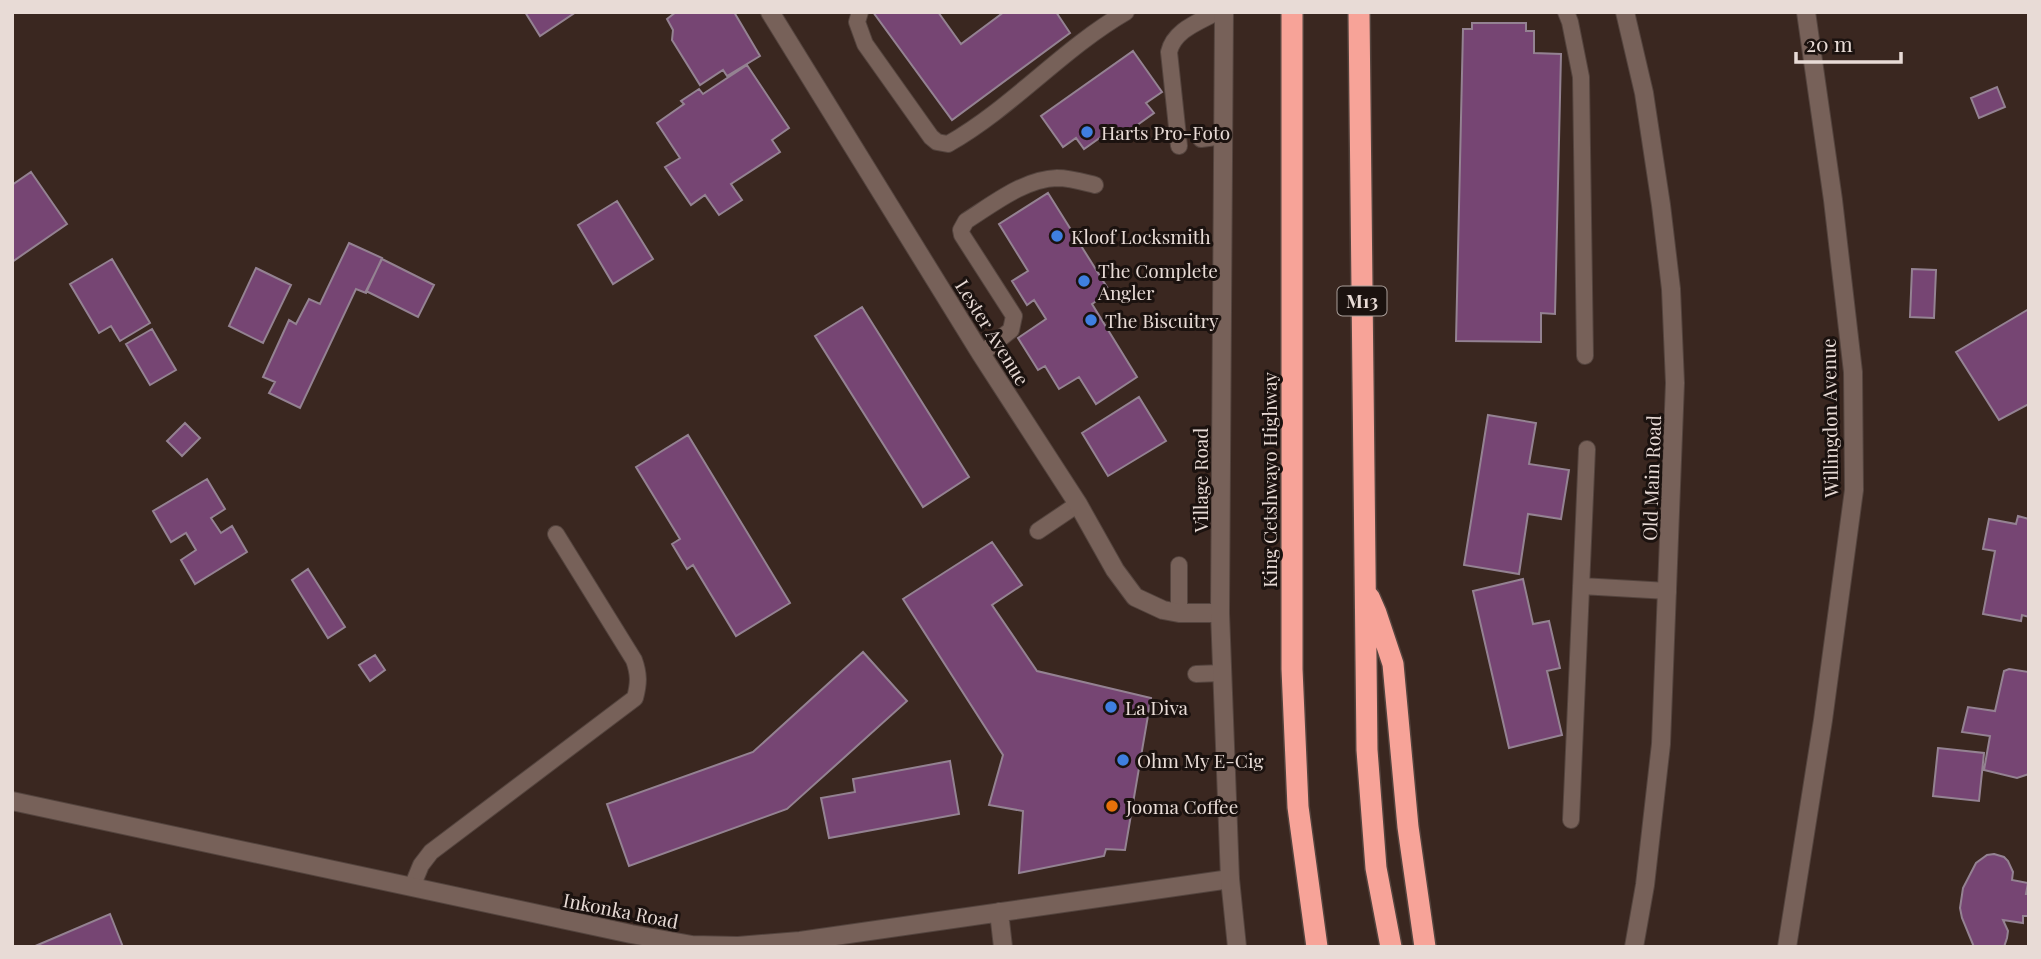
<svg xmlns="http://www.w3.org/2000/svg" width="2041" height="959" viewBox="0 0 2041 959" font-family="'Playfair Display',serif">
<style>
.building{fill:#764573;stroke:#948292;stroke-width:2}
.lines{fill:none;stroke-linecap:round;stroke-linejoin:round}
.lane-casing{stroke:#54443e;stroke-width:18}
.street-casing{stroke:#54443e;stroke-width:20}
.secondary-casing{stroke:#54443e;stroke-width:20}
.highway-casing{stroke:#54443e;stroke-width:24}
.lane{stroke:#776159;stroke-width:16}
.street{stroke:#776159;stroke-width:18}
.secondary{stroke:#776159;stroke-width:18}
.highway{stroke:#f7a398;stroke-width:21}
.shop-dot{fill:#3f7fe0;stroke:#1b120f;stroke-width:2.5}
.food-dot{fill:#e8710a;stroke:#1b120f;stroke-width:2.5}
.labels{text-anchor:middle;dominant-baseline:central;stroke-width:6;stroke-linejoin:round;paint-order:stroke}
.shield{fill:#1b120f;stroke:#aa9f9a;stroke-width:2}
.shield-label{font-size:18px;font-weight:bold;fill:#e8dbd6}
.poi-label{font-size:19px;fill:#e8dbd6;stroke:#1b120f;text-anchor:start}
.street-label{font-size:19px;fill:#e8dbd6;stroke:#1b120f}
</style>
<rect width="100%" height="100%" fill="#3a2720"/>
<path class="building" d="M525,12H576L540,36Z
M676,12H734L760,56L727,76L723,70L700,85L672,40L673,30L667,19Z
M873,12H938L961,44L1004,12H1056L1070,33L952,120Z
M1472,23H1526V31H1534V53L1561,54L1555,314L1541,313V342L1456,341L1463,29H1472Z
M1133,51L1162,92L1146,103L1154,113L1122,136L1115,127L1084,149L1076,138L1063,147L1041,116Z
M747,65L789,128L772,140L780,152L731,184L742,200L719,215L705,195L691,205L665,167L680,158L657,123L684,104L681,101L699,89L703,94Z
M1997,87L2005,107L1979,118L1971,98Z
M31,172L67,224L12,262V185Z
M1048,193L1110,292L1092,304L1137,377L1096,404L1079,377L1059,389L1045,366L1038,370L1018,338L1046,319L1034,300L1027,305L1012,281L1028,271L999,224Z
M617,201L653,259L613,284L578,225Z
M349,243L382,258L366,293L356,289L300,408L269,393L275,382L263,377L289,320L296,324L309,299L320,304Z
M112,259L150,323L120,341L111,326L99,333L70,284Z
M382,259L434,285L418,317L366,291Z
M256,268L291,285L263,343L229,326Z
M1912,269L1936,270L1934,318L1910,317Z
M862,307L969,477L923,507L815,336Z
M2029,309V404L1999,420L1956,352Z
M152,329L176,370L150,385L126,344Z
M1139,397L1166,441L1108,476L1082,433Z
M1488,415L1536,423L1529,464L1569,470L1561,519L1528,514L1519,574L1464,565Z
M185,423L200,438L182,456L167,441Z
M688,435L790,603L736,636L693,565L687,569L672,544L680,539L636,467Z
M207,479L225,509L211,518L221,533L232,526L247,552L195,584L181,560L196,550L186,533L171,542L153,511Z
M2018,516L2029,519V617L2022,615L2021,621L1983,614L1995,551L1983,549L1989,519L2016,524Z
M992,542L1022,585L992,605L1037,671L1151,698L1125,850L1106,849L1104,856L1019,873L1023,811L989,805L1003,755L903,599Z
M308,569L345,627L328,638L292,580Z
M1523,579L1533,624L1549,621L1560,668L1547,671L1562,735L1509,748L1473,591Z
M863,652L907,701L787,809L629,866L607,804L753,752Z
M375,655L385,670L370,681L359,665Z
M2009,669L2029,672V774L2017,778L1984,770L1990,736L1962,732L1968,707L1995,711L2004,671Z
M1938,748L1984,753L1979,801L1933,796Z
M950,761L959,814L829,838L821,798L855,792L853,779Z
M1994,854L2004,857L2008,861L2013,872L2012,880L2028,883L2026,894H2029V916H2023V923L2003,920L2008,931L2007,938L2004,947H1974L1962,918L1960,908L1963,888L1976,863L1987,855Z
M110,914L123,947H33Z"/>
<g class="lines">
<g class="lane-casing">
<path id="lane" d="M860,12L857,22L865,44L931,137L937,142L948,144C1013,107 1062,49 1126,12
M1566,12L1570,22L1581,77L1585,356
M1201,139L1223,136
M1179,146L1169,52C1174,30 1199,22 1217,12
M981,354L1011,330L1014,316L962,235L961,230L966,221C993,204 1024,179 1057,178C1070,178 1083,182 1095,185
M1038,531L1078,504
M1179,565V613
M1581,586L1668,591
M1196,674L1222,673
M1571,820L1587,449
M412,887L421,865L431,852L635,698C639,683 639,674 634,660L556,534"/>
</g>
<g class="street-casing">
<path id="street" d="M770,12L981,354L1078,504L1115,570L1135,597L1163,610L1179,613H1220
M12,801L631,934L692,945L738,946L800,941L1230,879
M999,912L1003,947
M1787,947L1823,720L1854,490L1853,372L1833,200L1806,12"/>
</g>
<g class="secondary-casing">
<path id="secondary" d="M1224,12L1220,613L1230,879L1237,947
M1625,12L1644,93L1661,205L1671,289L1675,383L1661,744L1645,885L1634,947"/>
</g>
<g class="highway-casing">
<path id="highway" d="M1292,12V669L1298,807L1317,947
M1359,12L1367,750L1376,868L1391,947
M1369,597L1376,613L1393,664L1408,827L1425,947"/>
</g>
<use href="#lane" class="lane"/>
<use href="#street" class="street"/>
<use href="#secondary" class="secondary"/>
<use href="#highway" class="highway"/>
</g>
<g class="shop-dot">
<circle cx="1087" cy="132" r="7"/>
<circle cx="1057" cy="236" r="7"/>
<circle cx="1084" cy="281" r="7"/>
<circle cx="1091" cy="320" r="7"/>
<circle cx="1111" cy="707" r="7"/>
<circle cx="1123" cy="760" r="7"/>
</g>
<circle class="food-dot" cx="1112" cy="806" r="7"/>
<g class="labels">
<rect class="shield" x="1337.5" y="286.5" width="49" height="29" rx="5"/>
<g class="shield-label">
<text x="1362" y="301">M13</text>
</g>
<g class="poi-label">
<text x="1101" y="132">Harts Pro-Foto</text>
<text x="1071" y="236">Kloof Locksmith</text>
<text x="1098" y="270">The Complete<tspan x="1098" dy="22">Angler</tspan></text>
<text x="1105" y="320">The Biscuitry</text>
<text x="1125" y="707">La Diva</text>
<text x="1137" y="760">Ohm My E-Cig</text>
<text x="1126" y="806">Jooma Coffee</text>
</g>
<g class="street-label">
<text transform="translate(993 332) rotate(58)">Lester Avenue</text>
<text transform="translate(1829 418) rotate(-91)">Willingdon Avenue</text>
<text transform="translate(1651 478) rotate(-88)">Old Main Road</text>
<text transform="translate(1200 480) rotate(-90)">Village Road</text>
<text transform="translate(1269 480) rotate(-90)">King Cetshwayo Highway</text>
<text transform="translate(621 910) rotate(11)">Inkonka Road</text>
</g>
</g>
<rect width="2041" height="959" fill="none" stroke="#e8dbd6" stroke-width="28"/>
<path d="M1796 52v10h105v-10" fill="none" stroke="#e8dbd6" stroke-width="3.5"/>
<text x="1806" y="52" font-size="21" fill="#e8dbd6" stroke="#1b120f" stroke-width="5" paint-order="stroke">20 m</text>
</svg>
